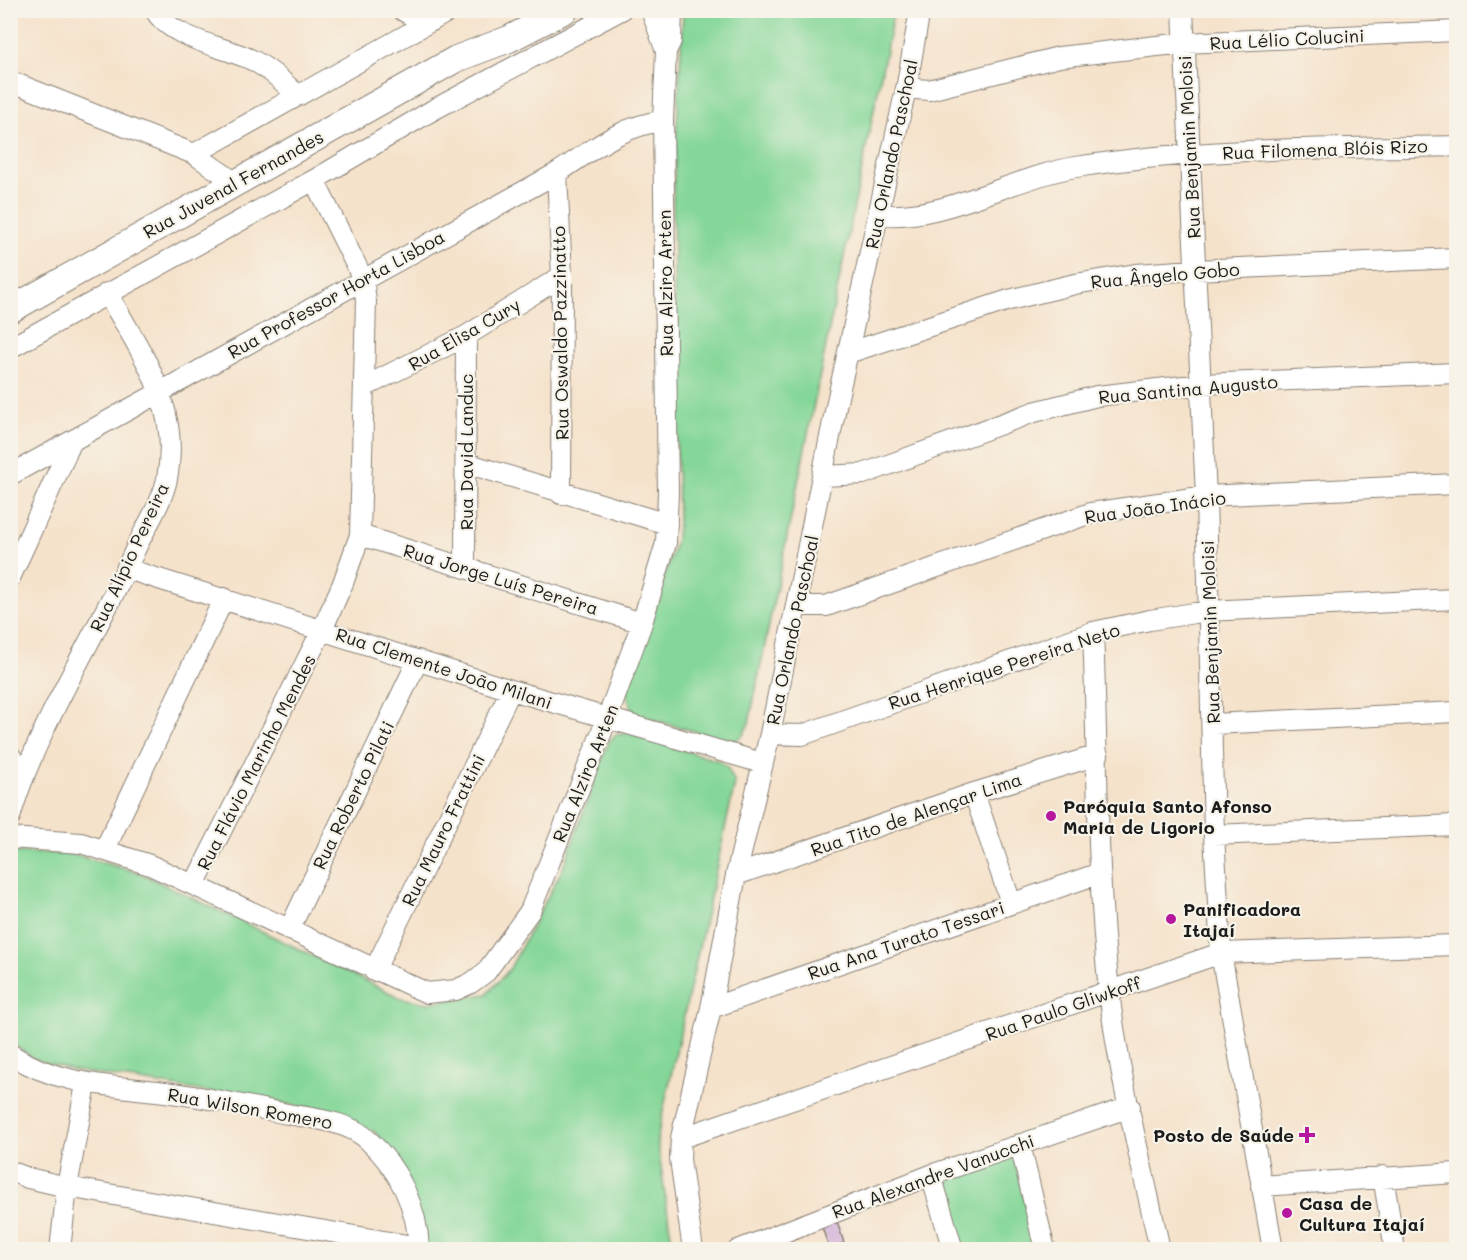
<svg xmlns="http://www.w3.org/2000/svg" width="1467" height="1260" viewBox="0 0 1467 1260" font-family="Mali,sans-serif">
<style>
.green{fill:#85d799;stroke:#507a5a;stroke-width:1.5}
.building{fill:#d1add9}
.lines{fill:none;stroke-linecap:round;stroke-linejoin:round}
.minor-casing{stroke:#887f74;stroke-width:22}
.major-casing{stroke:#887f74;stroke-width:28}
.minor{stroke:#fff;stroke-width:20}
.major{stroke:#fff;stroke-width:26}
.poi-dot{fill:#b5179e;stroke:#f7f3e8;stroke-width:2}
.labels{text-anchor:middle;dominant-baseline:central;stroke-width:4.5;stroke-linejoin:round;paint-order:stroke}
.street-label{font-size:18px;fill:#1c1c1c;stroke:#f7f3e8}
.poi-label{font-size:18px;font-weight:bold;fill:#1c1c1c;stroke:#f7f3e8;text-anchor:start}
</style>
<rect width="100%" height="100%" fill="#f7f3e8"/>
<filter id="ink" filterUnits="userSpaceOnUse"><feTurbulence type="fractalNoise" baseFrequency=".0167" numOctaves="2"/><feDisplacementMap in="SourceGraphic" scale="12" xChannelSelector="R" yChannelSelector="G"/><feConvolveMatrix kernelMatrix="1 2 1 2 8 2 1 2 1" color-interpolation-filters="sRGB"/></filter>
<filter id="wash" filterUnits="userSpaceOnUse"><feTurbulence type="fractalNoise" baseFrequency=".008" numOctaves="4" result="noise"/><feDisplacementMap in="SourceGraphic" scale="24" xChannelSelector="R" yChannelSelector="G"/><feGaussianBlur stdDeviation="1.35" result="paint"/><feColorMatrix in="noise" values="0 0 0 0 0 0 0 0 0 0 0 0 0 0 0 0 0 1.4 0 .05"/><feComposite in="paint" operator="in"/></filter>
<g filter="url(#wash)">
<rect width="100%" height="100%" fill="#f5e2cb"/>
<path class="green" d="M683,11H894L749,723L743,735L733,742L639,716L632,710L626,692L675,544L678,524L673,200Z
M628,733L719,761L727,767L735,783L657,1139L671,1236L667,1249H421L401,1166L376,1133L341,1113L71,1070L35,1059L11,1043V852L72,854L140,873L401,998L428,1003L487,994L509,970L563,868L609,741L616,735Z
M1010,1158L1015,1160L1034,1239L1028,1250L961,1249L948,1189L951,1177Z"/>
<g id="blocks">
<path class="building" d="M837,1222L844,1243L829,1248L822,1227Z"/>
</g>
</g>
<g filter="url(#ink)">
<use href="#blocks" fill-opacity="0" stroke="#887f74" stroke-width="1.5"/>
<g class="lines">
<g class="minor-casing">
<path id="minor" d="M155,10C170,39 227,47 254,61C271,70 285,83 298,96
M402,10L412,16L432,21
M1183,10L1206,496L1214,835L1221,953L1273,1250
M666,51L671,41L672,10
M10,81L194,154L236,183
M907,84L916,89L929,90L1059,57L1184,43L1456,31
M194,154L451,10
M557,173L562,276L561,494
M879,214C938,223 1013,177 1076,167C1201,147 1329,149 1456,146
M10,348L314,180L433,110L621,10
M848,353L1009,300L1075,284L1136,274L1195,270L1456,258
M364,387L466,336L562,276
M466,463L667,524
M10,475L557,173C591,151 622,125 663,121
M824,476L863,474L1034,412L1097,396L1201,384L1456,373
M360,535L642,623
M465,567L466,336
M127,569L511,690L762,763
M10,578L72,441
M797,606H826L1091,513L1206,496L1456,484
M1093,632C1098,752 1096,872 1109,991C1119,1078 1142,1164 1160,1250
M1213,724L1456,712
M770,734L802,735L1093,632L1150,620L1207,611L1456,599
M10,755L23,776
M974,793L1011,903
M10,817C38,723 95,639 135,550C145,528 162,503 167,479C170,462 171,442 168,425C161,378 130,333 107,293
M1214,835L1456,825
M10,838L81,843L150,865L427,993L456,990L471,983L486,972L530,911L607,719L642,623L666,543L668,492L663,121L666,51L651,10
M105,849L224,598
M736,875L974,793L1098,755
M194,885L322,630L343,583L360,535L366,301L363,279L314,180
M289,930L418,660
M374,971L511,690
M711,1008L1100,873
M10,1054C60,1087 115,1085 172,1093C211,1098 250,1107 288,1114C315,1119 349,1121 369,1141C399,1168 418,1209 419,1250
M681,1138L1221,953L1456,945
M1020,1144L1045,1250
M10,1171L28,1178L67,1187L419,1247
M931,1175L953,1250
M1383,1176L1395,1250
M1261,1186L1456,1173
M60,1250L67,1187L86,1084
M693,1250L680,1159L681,1138L711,1008L736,875L770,734L838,397L907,84L920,10
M738,1250L931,1175L1130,1107"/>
</g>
<g class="major-casing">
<path id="major" d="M10,310L456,59L509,39L565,10"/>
</g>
<use href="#minor" class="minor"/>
<use href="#major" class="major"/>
</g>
</g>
<g class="poi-dot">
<circle cx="1051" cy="816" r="6"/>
<circle cx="1171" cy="919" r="6"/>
<path d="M1304 1126h6v6h6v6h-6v6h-6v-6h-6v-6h6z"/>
<circle cx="1287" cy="1213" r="6"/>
</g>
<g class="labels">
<g class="street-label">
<text transform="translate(1287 39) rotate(-3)">Rua Lélio Colucini</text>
<text transform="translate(1189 147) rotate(-93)">Rua Benjamin Moloisi</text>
<text transform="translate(1325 149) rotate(-2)">Rua Filomena Blóis Rizo</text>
<text transform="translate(891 154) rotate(-78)">Rua Orlando Paschoal</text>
<text transform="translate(233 184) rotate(-29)">Rua Juvenal Fernandes</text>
<text transform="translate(1165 275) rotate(-5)">Rua Ângelo Gobo</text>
<text transform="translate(665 283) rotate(-91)">Rua Alziro Arten</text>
<text transform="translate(336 294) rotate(-29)">Rua Professor Horta Lisboa</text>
<text transform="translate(560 333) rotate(-91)">Rua Oswaldo Pazzinatto</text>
<text transform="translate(464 334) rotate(-30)">Rua Elisa Cury</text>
<text transform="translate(1188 389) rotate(-5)">Rua Santina Augusto</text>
<text transform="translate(466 452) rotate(-90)">Rua David Landuc</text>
<text transform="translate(1155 507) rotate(-8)">Rua João Inácio</text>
<text transform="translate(129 557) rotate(-65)">Rua Alípio Pereira</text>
<text transform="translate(501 579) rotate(17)">Rua Jorge Luís Pereira</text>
<text transform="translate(792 630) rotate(-78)">Rua Orlando Paschoal</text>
<text transform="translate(1210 632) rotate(-92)">Rua Benjamin Moloisi</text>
<text transform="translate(1004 666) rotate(-18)">Rua Henrique Pereira Neto</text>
<text transform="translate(444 668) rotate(18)">Rua Clemente João Milani</text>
<text transform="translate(256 762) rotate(-63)">Rua Flávio Marinho Mendes</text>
<text transform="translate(585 773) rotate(-68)">Rua Alziro Arten</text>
<text transform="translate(353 795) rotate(-64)">Rua Roberto Pilati</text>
<text transform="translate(916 814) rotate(-19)">Rua Tito de Alençar Lima</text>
<text transform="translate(443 830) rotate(-64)">Rua Mauro Frattini</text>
<text transform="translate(906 940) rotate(-19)">Rua Ana Turato Tessari</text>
<text transform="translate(1063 1008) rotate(-19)">Rua Paulo Gliwkoff</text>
<text transform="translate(250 1108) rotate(10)">Rua Wilson Romero</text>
<text transform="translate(933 1176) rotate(-20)">Rua Alexandre Vanucchi</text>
</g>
<g class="poi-label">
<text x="1063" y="806">Paróquia Santo Afonso<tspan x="1063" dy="21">Maria de Ligorio</tspan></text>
<text x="1183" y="909">Panificadora<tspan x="1183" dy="21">Itajaí</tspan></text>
<text x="1294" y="1135" text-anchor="end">Posto de Saúde</text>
<text x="1299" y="1203">Casa de<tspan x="1299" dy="21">Cultura Itajaí</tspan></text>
</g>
</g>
<rect width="1467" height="1260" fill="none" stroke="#f7f3e8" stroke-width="36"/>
</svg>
